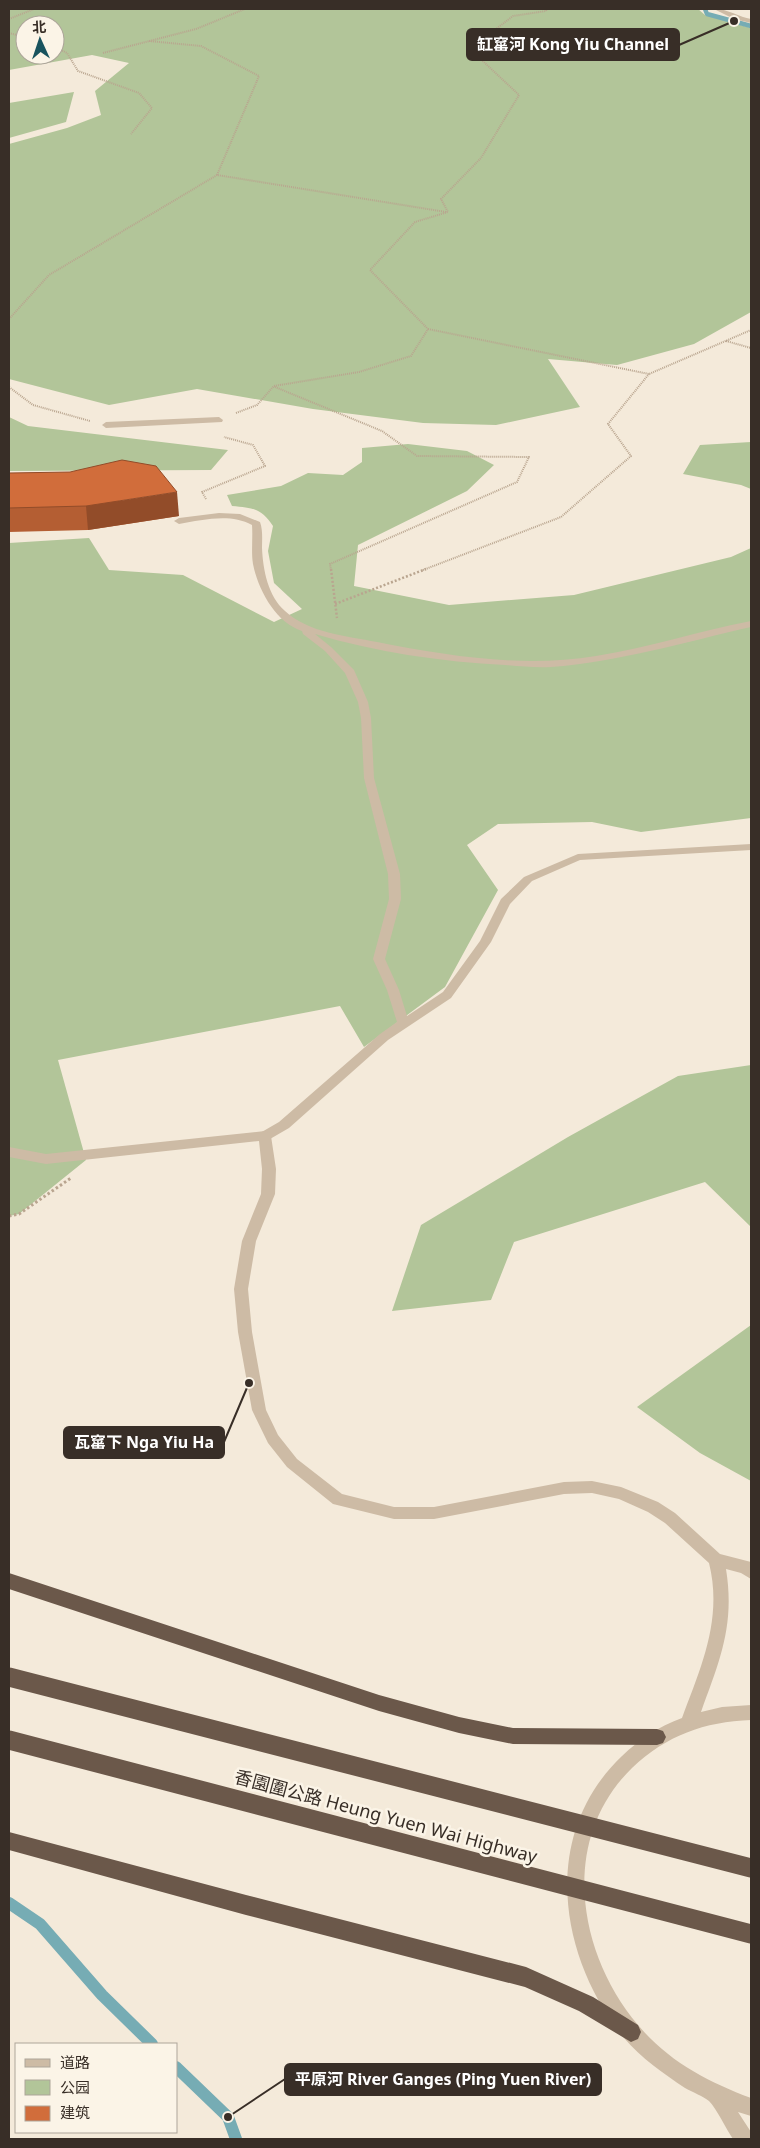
<svg xmlns="http://www.w3.org/2000/svg" width="760" height="2148" viewBox="0 0 760 2148" font-family="'Noto Sans','Noto Sans SC',sans-serif">
<style>
.green{fill:#b2c599;fill-rule:evenodd}
.lines{fill:none;stroke-linecap:round;stroke-linejoin:round}
.stream-far1{stroke:#76acb4;stroke-width:4.5}
.stream{stroke:#76acb4;stroke-width:12}
.path-far2{stroke:#b9a58f;stroke-width:2;stroke-dasharray:1 1;stroke-linecap:butt}
.path-far1{stroke:#b9a58f;stroke-width:2.5;stroke-dasharray:2 2;stroke-linecap:butt}
.path{stroke:#b9a58f;stroke-width:3;stroke-dasharray:2.5 2.5;stroke-linecap:butt}
.service{fill:#cdbba5;fill-rule:evenodd}
.minor{fill:#cdbba5;fill-rule:evenodd}
.trunk{fill:#6b584a;fill-rule:evenodd}
.trunk-bridge{stroke:#6b584a;stroke-width:19}
.wall{fill:#b45e33}
.shaded-wall{fill:#924c29}
.building{fill:#d16d3b;stroke:#924c29}
.labels{text-anchor:middle;dominant-baseline:central;stroke-width:5;stroke-linejoin:round;paint-order:stroke}
.near-street-label{font-size:18px;fill:#382e27;stroke:#fbf4e7}
.leader{fill:none;stroke:#382e27;stroke-width:2}
.callout-dot{fill:#382e27;stroke:#fbf4e7;stroke-width:2}
.callout{fill:#382e27;stroke:#382e27;stroke-width:2}
.callout-label{font-size:16px;text-anchor:middle;font-weight:bold;fill:#fff}
</style>
<rect width="100%" height="100%" fill="#f4eada"/>
<path class="green" d="M9,9H698L705,15L751,28V312L694,344L617,365L548,359L580,407L496,425L423,423L313,409L197,389L109,405L9,379V144L67,128L101,115L95,91L129,63L92,55L9,70ZM25,25H55V55H25Z
M74,92L66,122L9,138V103Z
M9,417L28,426L228,450L211,470L9,471Z
M751,442V489L741,485L683,474L700,445Z
M408,444L467,451L494,465L467,491L358,545L354,586L449,605L574,595L731,557L751,548V818L641,832L592,822L498,824L467,845L498,890L445,987L364,1047L340,1006L58,1060L86,1160L19,1214L9,1216V543L89,538L109,570L183,575L274,622L302,609L274,583L268,551L273,526C261,508 253,508 232,506L227,495L281,486L308,473L343,475L362,462V448Z
M751,1065V1227L705,1182L514,1242L491,1300L392,1311L421,1225L568,1137L678,1076Z
M751,1325V1481L700,1453L637,1407Z"/>
<g class="lines">
<path class="stream-far1" d="M705,9L707,14L751,26"/>
<path class="stream" d="M9,1903L40,1924L102,1995L152,2044
M176,2067L228,2117L236,2139"/>
<path class="path-far2" d="M9,19L34,9
M9,33L25,37
M149,41L201,46L259,76L217,175L446,212
M55,47L67,53L78,71L139,93L152,108L131,134
M103,53L196,29L245,9
M9,319L49,275L217,175
M428,329L649,374L751,330
M726,341L751,348
M9,387L33,405L90,421
M275,387L382,431L417,456L529,457L517,482L330,564L331,570
M236,413L257,405L274,386L359,372L411,356L428,329L370,270L415,222L448,212L441,199L481,158L519,95L470,49L513,16L546,11L547,9
M206,499L202,492L265,466L253,445L224,437
M423,570L561,517L631,456L608,424L649,374"/>
<path class="path-far1" d="M331,569L337,618
M335,604L426,569"/>
<path class="path" d="M9,1216L19,1214L71,1178"/>
<path class="service" d="M714,9C726,8 739,17 751,19V23L734,19Z
M219,513L240,514L260,522C263,530 262,540 262,548C263,570 268,596 285,611C309,633 346,636 377,642C448,656 523,668 596,656C648,648 699,631 751,621V627C685,642 618,662 551,667C536,668 520,666 505,665C442,662 376,652 315,634L331,647L354,670L368,702L371,718L374,778L400,874L401,899L385,959L399,990L407,1016L443,992L480,941L501,899L524,877L578,854L751,844V850L580,860L532,881L510,904L491,942L451,998L388,1040L289,1128L270,1139H260L259,1136L260,1133L279,1122L380,1034L397,1022L387,990L373,959L389,899L388,874L364,778L361,718L358,702L345,673L325,651L303,634L302,631C276,623 258,590 253,564C251,552 253,538 252,525C230,513 203,520 179,524L174,521L179,518Z"/>
<path class="minor" d="M219,417L223,420L222,422L106,428L102,425L106,422Z
M265,1131L270,1133L271,1136L276,1169L275,1194L256,1241L248,1289L252,1332L266,1410L278,1435L297,1459L342,1494L394,1507H434L564,1482L592,1481L621,1487L658,1502L675,1513L720,1554L751,1562V1579L741,1573L726,1569C735,1625 720,1660 701,1712L722,1707L751,1705V1720C704,1722 667,1735 632,1768C559,1839 577,1953 638,2025C668,2061 708,2082 751,2098V2116L738,2112L751,2132V2139H733C726,2129 717,2109 709,2101C703,2096 692,2092 685,2088C664,2074 641,2058 624,2038C558,1956 540,1834 622,1756C640,1739 658,1727 682,1718C701,1667 723,1619 709,1563L665,1523L648,1512L619,1499L592,1493L564,1494L434,1519H394L333,1504L287,1467L268,1443L252,1410L238,1332L234,1289L242,1241L261,1194L262,1169L259,1141L46,1164L9,1157V1147L46,1154Z"/>
<path class="trunk" d="M9,1573L379,1695L459,1717L513,1728L657,1729L663,1731L666,1737L663,1743L657,1745L513,1744L459,1733L379,1711L9,1589Z
M9,1832L246,1895L526,1967L593,1997L638,2025L641,2032L638,2039L631,2042L579,2011L525,1987L246,1915L9,1850Z"/>
<path class="trunk-bridge" d="M9,1677L751,1868
M9,1740L751,1934"/>
</g>
<path class="wall" d="M9,473L179,516L88,530L9,532Z"/>
<path class="shaded-wall" d="M177,492L179,516L88,530L86,506Z"/>
<path class="building" d="M122,460L156,466L177,492L86,506L9,508V473L70,472Z"/>
<g class="labels">
<g class="near-street-label">
<text transform="translate(386 1816) rotate(15)">香園圍公路 Heung Yuen Wai Highway</text>
</g>
</g>
<path class="leader" d="M734 21L679 45M249 1383L224 1442M228 2117L285 2079"/>
<g class="callout-dot">
<circle cx="734" cy="21" r="5"/>
<circle cx="249" cy="1383" r="5"/>
<circle cx="228" cy="2117" r="5"/>
</g>
<g class="callout">
<rect x="467" y="29" width="212" height="31" rx="5"/>
<rect x="64" y="1427" width="160" height="31" rx="5"/>
<rect x="285" y="2064" width="316" height="31" rx="5"/>
</g>
<g class="callout-label">
<text x="573" y="50">缸窰河 Kong Yiu Channel</text>
<text x="144" y="1448">瓦窰下 Nga Yiu Ha</text>
<text x="443" y="2085">平原河 River Ganges (Ping Yuen River)</text>
</g>
<rect width="760" height="2148" fill="none" stroke="#382e27" stroke-width="20"/>
<rect x="15" y="2043" width="162" height="90" fill="#fbf4e7" stroke="#ada59a"/>
<rect x="25" y="2059" width="25" height="8" fill="#cdbba5" stroke="#ada59a"/>
<text x="60" y="2068" font-size="15" fill="#382e27">道路</text>
<rect x="25" y="2080" width="25" height="15" fill="#b2c599" stroke="#ada59a"/>
<text x="60" y="2093" font-size="15" fill="#382e27">公园</text>
<rect x="25" y="2106" width="25" height="15" fill="#d16d3b" stroke="#ada59a"/>
<text x="60" y="2118" font-size="15" fill="#382e27">建筑</text>
<g transform="translate(40 40) rotate(357)"><circle r="24" fill="#fbf4e7" stroke="#ada59a"/>
<path d="M0-4L9 19L0 12L-9 19Z" fill="#18535e"/>
<text y="-8" font-size="14" font-weight="bold" text-anchor="middle" fill="#382e27">北</text>
</g>
</svg>
